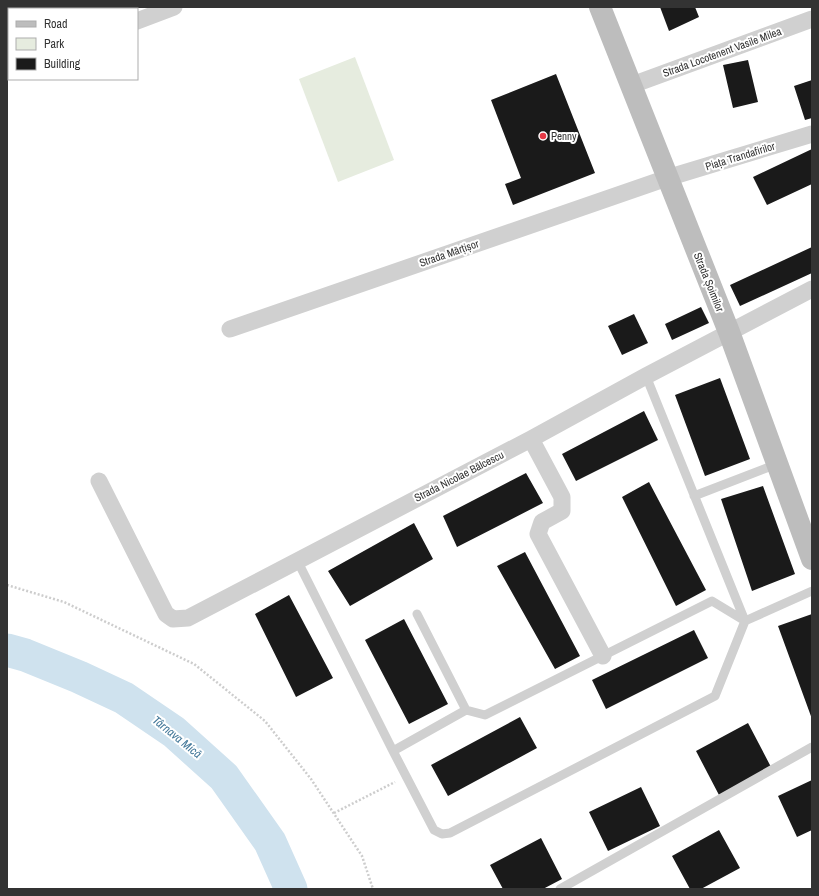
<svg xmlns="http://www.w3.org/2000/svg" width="819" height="896" viewBox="0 0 819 896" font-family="'Archivo Narrow',sans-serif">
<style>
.green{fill:#e6ecdf}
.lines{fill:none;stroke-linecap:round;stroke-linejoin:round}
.river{stroke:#cfe2ee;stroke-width:33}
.building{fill:#1a1a1a}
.path{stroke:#cdcdcd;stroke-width:2.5;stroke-dasharray:2 2;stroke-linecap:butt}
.lane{stroke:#d0d0d0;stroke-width:9}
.street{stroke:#d0d0d0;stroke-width:17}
.secondary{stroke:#bdbdbd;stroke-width:22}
.poi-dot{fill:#e63946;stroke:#fff;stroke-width:1.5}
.labels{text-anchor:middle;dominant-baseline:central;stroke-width:4;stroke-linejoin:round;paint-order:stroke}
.street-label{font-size:11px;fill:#333;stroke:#fff}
.poi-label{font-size:11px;fill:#333;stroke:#fff;text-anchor:start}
.water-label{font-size:12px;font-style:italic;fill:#3f7597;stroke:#fff}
</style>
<rect width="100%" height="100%" fill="#fff"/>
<path class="green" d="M355,57L394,160L338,182L299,79Z"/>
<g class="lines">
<path class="river" d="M7,650L25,655L79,677L124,698L174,732L224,777L270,842L291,889"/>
</g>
<path class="building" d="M660,7H695L699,17L669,31Z
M748,60L758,102L733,108L723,65Z
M556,74L595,173L513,205L505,184L521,178L491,100Z
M812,80V118L805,120L794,86Z
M812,149V184L767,205L753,177Z
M812,247V273L740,306L730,285Z
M701,307L709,323L672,340L665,324Z
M634,314L648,343L622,355L608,326Z
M720,378L750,459L705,476L675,395Z
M644,411L658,440L576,481L562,454Z
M526,473L543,503L457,547L443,516Z
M649,482L706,590L676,606L622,497Z
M763,486L795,574L752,591L721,499Z
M414,523L433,559L350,606L328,571Z
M525,552L580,656L555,669L497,566Z
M289,595L333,678L296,697L255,614Z
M812,614V719L778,626Z
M404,619L448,704L409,724L365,640Z
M694,630L708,658L606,709L592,680Z
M520,717L537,748L448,796L431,765Z
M748,723L771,767L719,795L696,751Z
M812,780V830L797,837L778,796Z
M641,787L660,826L608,851L589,812Z
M719,830L740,868L701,889H690L672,856Z
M541,838L562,879L543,889H503L490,865Z"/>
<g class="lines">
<path class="path" d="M7,585L64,602L194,664L265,721L311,779L362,856L373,889
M334,813L395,782"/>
<path class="lane" d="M646,376L745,621
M694,496L777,464
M297,560L393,751L434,830L442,834L450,833L715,696L745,621L812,591
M417,614L466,710L485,715L712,601L745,621
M393,751L466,710
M560,889L812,747"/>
<path class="street" d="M137,21L174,7
M7,68L9,67
M632,85L812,19
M230,329L667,178L812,134
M531,439L562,497V511L542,522L538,534L603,656
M99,481L166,614L173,619L188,618L531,439L646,376L812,289"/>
<path class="secondary" d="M600,7L729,332L812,559"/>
</g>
<circle class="poi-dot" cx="543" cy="136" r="4"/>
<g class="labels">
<g class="street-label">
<text transform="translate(722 52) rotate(-20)">Strada Locotenent Vasile Milea</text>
<text transform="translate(740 156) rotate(-17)">Piața Trandafirilor</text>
<text transform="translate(449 253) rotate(-19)">Strada Mărțișor</text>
<text transform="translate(709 282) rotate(68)">Strada Șoimilor</text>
<text transform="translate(459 476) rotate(-27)">Strada Nicolae Bălcescu</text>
</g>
<g class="poi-label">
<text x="551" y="136">Penny</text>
</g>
<g class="water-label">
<text transform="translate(177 737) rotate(39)">Târnava Mică</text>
</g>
</g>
<rect width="819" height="896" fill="none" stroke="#333333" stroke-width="16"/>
<rect x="8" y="8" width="130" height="72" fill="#ffffff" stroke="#adadad"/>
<rect x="16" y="21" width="20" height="6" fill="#bdbdbd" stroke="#adadad"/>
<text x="44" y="28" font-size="12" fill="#333333">Road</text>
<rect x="16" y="38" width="20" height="12" fill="#e6ecdf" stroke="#adadad"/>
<text x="44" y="48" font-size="12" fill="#333333">Park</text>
<rect x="16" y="58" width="20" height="12" fill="#1a1a1a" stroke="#adadad"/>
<text x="44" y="68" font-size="12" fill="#333333">Building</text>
</svg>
